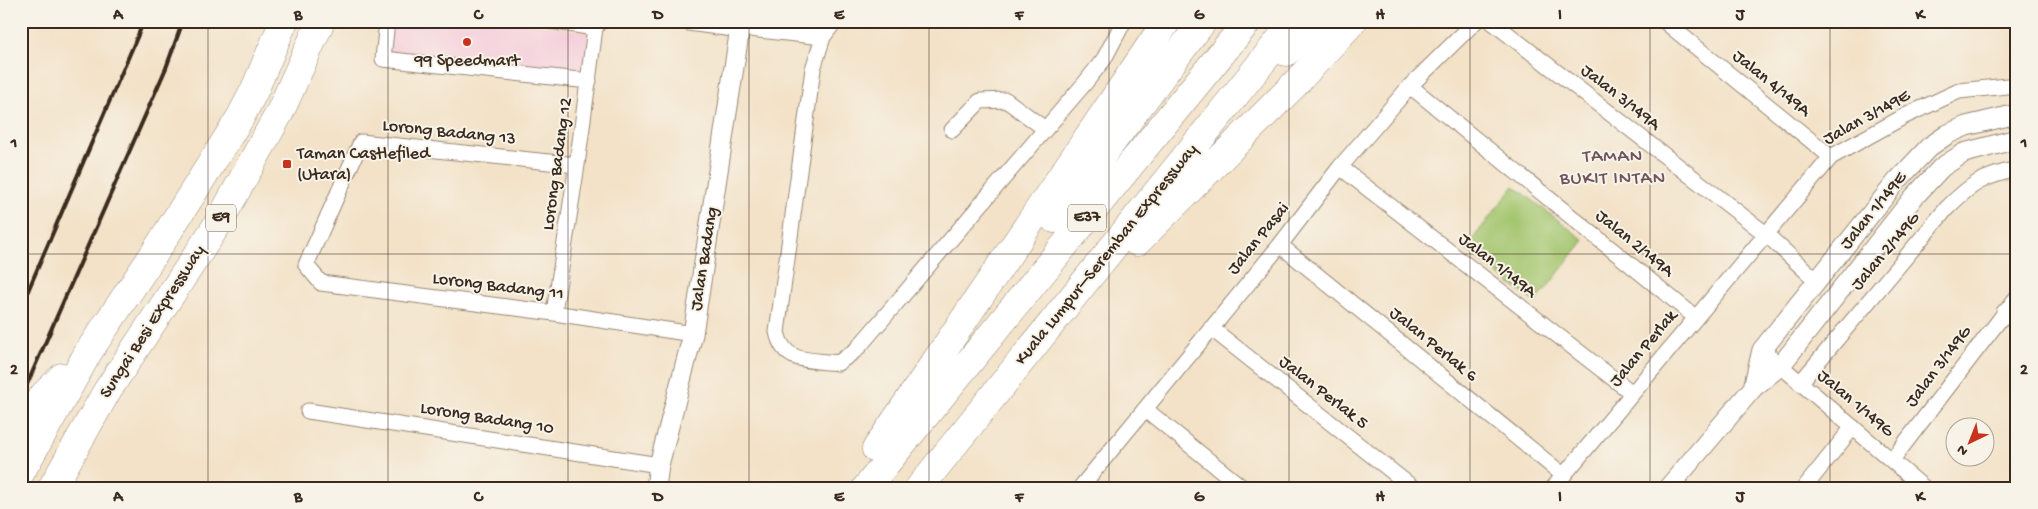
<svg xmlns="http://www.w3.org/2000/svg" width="2038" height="509" viewBox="0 0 2038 509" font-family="'Gochi Hand',sans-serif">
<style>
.built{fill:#f5cfdb}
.green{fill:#a4c670;stroke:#707847}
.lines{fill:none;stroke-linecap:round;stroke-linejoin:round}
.minor-casing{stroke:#978673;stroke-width:17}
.tertiary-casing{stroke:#978673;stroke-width:21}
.motorway-casing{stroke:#978673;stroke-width:29}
.minor{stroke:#fff;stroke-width:15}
.tertiary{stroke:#fff;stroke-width:19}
.motorway{stroke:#fff;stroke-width:28}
.rail{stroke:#3b2a1e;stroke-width:4}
.grid{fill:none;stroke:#3b2a1e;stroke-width:1;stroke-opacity:0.55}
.poi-dot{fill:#c8321e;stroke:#f7f3e8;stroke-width:2}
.labels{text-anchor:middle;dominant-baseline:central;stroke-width:4;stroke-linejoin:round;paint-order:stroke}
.shield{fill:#f7f3e8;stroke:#73665b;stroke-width:1}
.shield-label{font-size:16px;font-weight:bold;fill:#3b2a1e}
.poi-label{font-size:18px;fill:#3b2a1e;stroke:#f7f3e8}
.street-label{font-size:18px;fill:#3b2a1e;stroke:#f7f3e8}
.neighbourhood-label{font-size:19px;letter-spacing:1px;fill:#70545d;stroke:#f7f3e8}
.neatline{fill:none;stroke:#3b2a1e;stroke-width:2}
.grid-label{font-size:16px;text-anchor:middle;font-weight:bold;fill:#3b2a1e}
</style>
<rect width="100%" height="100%" fill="#f7f3e8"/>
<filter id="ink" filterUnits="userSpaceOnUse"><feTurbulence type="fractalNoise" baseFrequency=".02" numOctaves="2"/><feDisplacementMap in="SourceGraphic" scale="10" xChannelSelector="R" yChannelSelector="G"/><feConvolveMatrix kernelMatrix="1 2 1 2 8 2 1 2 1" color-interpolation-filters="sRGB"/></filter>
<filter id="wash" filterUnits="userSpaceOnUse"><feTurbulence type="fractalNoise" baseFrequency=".0096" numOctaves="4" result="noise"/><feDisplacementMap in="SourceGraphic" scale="20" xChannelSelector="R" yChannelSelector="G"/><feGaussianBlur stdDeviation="1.12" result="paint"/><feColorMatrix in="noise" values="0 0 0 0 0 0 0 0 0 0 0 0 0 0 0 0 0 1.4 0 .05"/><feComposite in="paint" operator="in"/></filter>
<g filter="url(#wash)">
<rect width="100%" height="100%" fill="#f3e2c8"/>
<path class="built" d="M396,21H514L589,32L584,75L389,54L392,25Z"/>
<path class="green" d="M1514,186L1584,240L1535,303L1465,249Z"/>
</g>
<g filter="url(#ink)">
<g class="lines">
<g class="minor-casing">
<path id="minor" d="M387,21L383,59L589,81
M550,21L595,28
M835,21L823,37L813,69L777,332C784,365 810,359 838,363L856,350L1085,83L1104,59L1124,21
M1491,21L1767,235L1818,282
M1664,21L1831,157
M740,28L823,37
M1410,86L1695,317
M952,130L980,101L1006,100L1045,129
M577,165L361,142L306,265L321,283L554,313L693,334
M1340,167L1632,393
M1280,245L1563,475
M2004,312L2017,322
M554,313L577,165L595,28L600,21
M1211,328L1413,488
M1762,350L1924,488
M1800,383L1947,208C1972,183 1982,177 2017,169
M1145,409L1243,488
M308,411L659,465
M1892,460L2017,297
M1080,488L1280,245L1340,167L1410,86L1476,21
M1553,488L1831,157L1905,116L1959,91L2017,85
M1804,488L1853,427"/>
</g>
<g class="tertiary-casing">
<path id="tertiary" d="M1753,388L1762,350L1897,181L1929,147L1948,134L1966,126L2017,114
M656,488L659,465L693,334L740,28L689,21
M1668,488L1753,388L1781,365L1913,198L1942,167L1964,153L2017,139"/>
</g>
<g class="motorway-casing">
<path id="motorway" d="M1286,52L1317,21
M1054,219L1203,21
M1137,242L1295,84L1353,21
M21,423L43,396L62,377
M876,449L1167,21
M21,472L89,351L154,254L240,118L254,91L284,21
M52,488L107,391L219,222L280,112L321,21
M866,488L1248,21
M919,488L1295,21"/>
</g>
<use href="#minor" class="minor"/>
<use href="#tertiary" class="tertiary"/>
<use href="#motorway" class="motorway"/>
<path class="rail" d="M21,307L144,21
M21,398L166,68L183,21"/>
</g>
</g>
<path class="grid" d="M208,21V488M388,21V488M568,21V488M749,21V488M929,21V488M1109,21V488M1289,21V488M1470,21V488M1650,21V488M1830,21V488M21,254H2017"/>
<g class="poi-dot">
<circle cx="467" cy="42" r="5"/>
<rect x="282" y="159" width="10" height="10" rx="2.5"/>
</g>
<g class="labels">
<g class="shield">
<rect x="206" y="204.5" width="30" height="27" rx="4"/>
<rect x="1068" y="204.5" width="38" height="27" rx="4"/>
</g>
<g class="shield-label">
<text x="221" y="218">E9</text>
<text x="1087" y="218">E37</text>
</g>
<g class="poi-label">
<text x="467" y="61">99 Speedmart</text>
<text x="297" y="154" text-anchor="start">Taman Castlefiled<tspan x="297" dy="21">(Utara)</tspan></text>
</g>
<g class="street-label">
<text transform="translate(1771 84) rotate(39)">Jalan 4/149A</text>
<text transform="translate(1620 98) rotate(38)">Jalan 3/149A</text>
<text transform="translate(1867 118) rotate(-29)">Jalan 3/149E</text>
<text transform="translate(449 133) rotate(6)">Lorong Badang 13</text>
<text transform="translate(558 164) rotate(-82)">Lorong Badang 12</text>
<text transform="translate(1874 211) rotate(-51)">Jalan 1/149E</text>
<text transform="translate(1259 239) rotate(-51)">Jalan Pasai</text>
<text transform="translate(1634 244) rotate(39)">Jalan 2/149A</text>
<text transform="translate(1886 252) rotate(-50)">Jalan 2/149G</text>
<text transform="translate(1107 255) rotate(-51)">Kuala Lumpur–Seremban Expressway</text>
<text transform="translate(705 259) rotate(-81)">Jalan Badang</text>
<text transform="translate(1497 266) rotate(38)">Jalan 1/149A</text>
<text transform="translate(498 287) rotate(7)">Lorong Badang 11</text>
<text transform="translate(153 322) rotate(-57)">Sungai Besi Expressway</text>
<text transform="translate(1433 345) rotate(39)">Jalan Perlak 6</text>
<text transform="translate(1644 349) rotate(-50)">Jalan Perlak</text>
<text transform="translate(1939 367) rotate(-53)">Jalan 3/149G</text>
<text transform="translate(1323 393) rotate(38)">Jalan Perlak 5</text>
<text transform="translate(1855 404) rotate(40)">Jalan 1/149G</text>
<text transform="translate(487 419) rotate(9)">Lorong Badang 10</text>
</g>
<g class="neighbourhood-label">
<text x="1613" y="157">TAMAN<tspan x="1613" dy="22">BUKIT INTAN</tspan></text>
</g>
</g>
<rect width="2038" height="509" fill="none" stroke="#f7f3e8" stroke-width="55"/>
<g transform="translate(1970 442) rotate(223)"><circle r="24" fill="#f7f3e8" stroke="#aca397"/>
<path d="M0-4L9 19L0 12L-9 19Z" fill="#c8321e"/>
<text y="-8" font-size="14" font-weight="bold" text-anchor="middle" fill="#3b2a1e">N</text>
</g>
<rect x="28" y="28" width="1982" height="454" class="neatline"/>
<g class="grid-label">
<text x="118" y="19">A</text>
<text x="298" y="19">B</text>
<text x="478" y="19">C</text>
<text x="658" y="19">D</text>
<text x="839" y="19">E</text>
<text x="1019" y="19">F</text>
<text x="1199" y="19">G</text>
<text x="1380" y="19">H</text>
<text x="1560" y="19">I</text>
<text x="1740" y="19">J</text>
<text x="1920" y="19">K</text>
<text x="14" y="147">1</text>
<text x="2024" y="147">1</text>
<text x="14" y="374">2</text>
<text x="2024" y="374">2</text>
<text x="118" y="501">A</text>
<text x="298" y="501">B</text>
<text x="478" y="501">C</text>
<text x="658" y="501">D</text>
<text x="839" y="501">E</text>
<text x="1019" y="501">F</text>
<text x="1199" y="501">G</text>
<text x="1380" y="501">H</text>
<text x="1560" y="501">I</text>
<text x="1740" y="501">J</text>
<text x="1920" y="501">K</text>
</g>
</svg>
